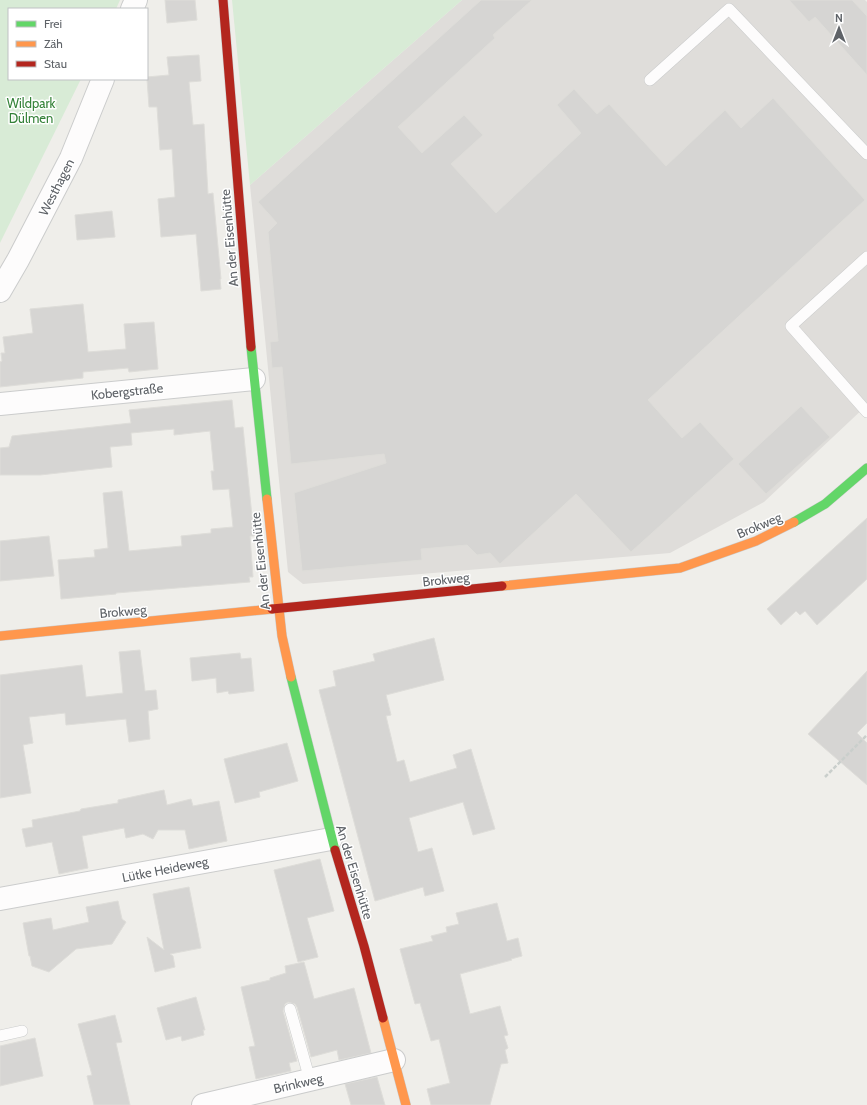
<svg xmlns="http://www.w3.org/2000/svg" width="867" height="1105" viewBox="0 0 867 1105" font-family="Cabin,sans-serif">
<style>
.industrial{fill:#dfddda}
.green{fill:#d8ebd6}
.building{fill:#d6d5d3;stroke:#deddd9}
.lines{fill:none;stroke-linecap:round;stroke-linejoin:round}
.lane-casing{stroke:#cbcccc;stroke-width:12}
.street-casing{stroke:#cbcccc;stroke-width:24}
.fast-casing{stroke:#cacacb;stroke-width:10}
.slow-casing{stroke:#cacacb;stroke-width:10}
.jam-casing{stroke:#cacacb;stroke-width:10}
.path{stroke:#cacfcc;stroke-width:2.5;stroke-dasharray:4 2;stroke-linecap:butt}
.lane{stroke:#fdfcfc;stroke-width:11}
.street{stroke:#fdfcfc;stroke-width:22}
.fast{stroke:#63d668;stroke-width:9}
.slow{stroke:#ff974d;stroke-width:9}
.jam{stroke:#b3261e;stroke-width:9}
.labels{text-anchor:middle;dominant-baseline:central;stroke-width:3;stroke-linejoin:round;paint-order:stroke}
.park-label{font-size:13px;fill:#348238;stroke:#fff}
.street-label{font-size:13px;fill:#5f6368;stroke:#fff}
</style>
<rect width="100%" height="100%" fill="#efeeea"/>
<path class="industrial" d="M462,0H865L867,2V405L764,502L670,553L303,584L288,572L250,185Z"/>
<path class="green" d="M0,0H120L116,9H9V79H81L0,243Z
M232,0H462L250,185Z"/>
<path class="building" d="M165,0H195L197,20L167,23Z
M481,0H532L493,35L495,38L398,127L422,153L464,115L483,135L451,164L496,213L581,133L557,105L574,89L597,114L609,104L666,166L725,110L741,128L773,98L865,200L648,400L682,438L700,422L734,459L631,552L576,494L500,564L490,553L477,555L467,545L421,549L422,560L302,571L294,493L386,463L384,454L291,464L282,367L272,368L270,342L278,341L268,232L277,223L258,202Z
M789,0H852L867,16V75L815,17L809,22Z
M199,55L201,81L189,82L193,125L204,124L208,194L213,193L221,279H220L221,289L201,291L196,234L161,237L158,199L175,197L172,149L160,150L157,107H149L147,79V77L169,75L167,57Z
M112,211L115,237L77,240L75,215Z
M83,304L88,352L126,349L124,324L154,322L158,369L129,372L128,368L83,372V378L0,387V362L2,361L1,353H5L3,337L33,333L30,309Z
M232,400L235,428L243,427L254,536H250L253,577H249L250,582L116,593V594L61,599L58,560L95,557L94,550L108,548L103,493L122,491L129,551L182,546L181,536L211,533V529L233,527L229,489L213,490L211,471H214L210,431L174,435V429L131,433L132,445L110,447L112,467L40,475H0V448L9,447L12,436L131,423L129,410Z
M801,406L830,437L766,494L738,464Z
M867,518V579L817,625L805,611L800,615L796,611L781,625L767,609Z
M49,536L54,576L0,581V541Z
M434,638L444,680L386,695L391,715L386,716L397,762L404,760L410,782L457,768L453,755L471,749L495,829L473,835L463,802L409,818L418,852L432,848L444,891L425,896L423,887L375,901L319,690L336,686L333,671L375,661L373,654Z
M140,650L145,691L156,690L158,709L148,711L150,739L129,742L126,719L66,725L65,713L29,717L33,743L23,745L31,793L0,798V675L82,665L86,697L123,693L119,652Z
M240,653L241,659L251,658L254,691L229,694L228,691L217,693L216,678L192,681L190,658Z
M867,671V723L857,733L867,743V785L808,734Z
M287,743L298,781L259,792L260,797L235,803L224,759Z
M164,790L167,805L191,799L193,806L219,801L227,841L189,849L185,830H158L153,839L143,834L126,838L124,828L82,836L88,868L59,874L52,842L26,847L22,829L33,827L32,820L80,811L81,809L118,803V800Z
M320,859L334,911L307,918L318,957L298,962L274,870Z
M189,887L201,948L170,954L173,956L175,967L155,972L147,937L164,950L153,894Z
M118,901L122,919L126,922L112,944L76,949L49,972L32,966L30,956H29L23,923L51,918L53,930L89,922L86,907Z
M497,903L507,941L518,938L522,956L511,959L512,960L460,974L470,1014L500,1006L508,1035L504,1036L508,1048L505,1050L508,1063L501,1064L490,1105H431L427,1089L450,1083L439,1039L431,1041L420,1003L415,1004L400,949L433,941L431,936L447,932L446,927L459,924L456,913Z
M304,962L314,999L354,988L371,1053L339,1060L337,1050L311,1057L297,1007L295,1004L288,1002L285,1004L283,1011L297,1061L289,1063L291,1071L256,1079L249,1047L255,1046L241,987L270,980V978L286,973L285,966Z
M196,997L205,1030H203L204,1035L182,1041L181,1036L166,1040L157,1008Z
M115,1015L122,1042L116,1043L130,1105H94L87,1076L92,1075L78,1024Z
M35,1038L43,1076L0,1086V1046Z
M377,1077L385,1105H351L345,1084Z"/>
<g class="lines">
<g class="lane-casing">
<path id="lane" d="M650,80L729,9L867,154
M867,257L791,326L867,412
M290,1009L310,1080
M0,1036L22,1031"/>
</g>
<g class="street-casing">
<path id="street" d="M132,9L136,0
M0,291L18,260L71,158L103,79
M0,404L254,379
M0,899L331,839
M203,1105L394,1060"/>
</g>
<g class="fast-casing">
<path id="fast" d="M251,347L267,499
M794,522L825,504L867,468
M291,677L335,850"/>
</g>
<g class="slow-casing">
<path id="slow" d="M267,499L282,636L291,677
M502,586L680,568L756,541L794,522
M0,636L272,609
M383,1018L406,1105"/>
</g>
<g class="jam-casing">
<path id="jam" d="M223,0L251,347
M272,609L502,586
M335,850L364,946L383,1018"/>
</g>
<path class="path" d="M825,777L867,735"/>
<use href="#lane" class="lane"/>
<use href="#street" class="street"/>
<use href="#fast" class="fast"/>
<use href="#slow" class="slow"/>
<use href="#jam" class="jam"/>
</g>
<g class="labels">
<g class="park-label">
<text x="31" y="103">Wildpark<tspan x="31" dy="15">Dülmen</tspan></text>
</g>
<g class="street-label">
<text transform="translate(56 187) rotate(-63)">Westhagen</text>
<text transform="translate(229 238) rotate(-95)">An der Eisenhütte</text>
<text transform="translate(127 391) rotate(-6)">Kobergstraße</text>
<text transform="translate(759 525) rotate(-23)">Brokweg</text>
<text transform="translate(260 561) rotate(-96)">An der Eisenhütte</text>
<text transform="translate(446 579) rotate(-6)">Brokweg</text>
<text transform="translate(123 611) rotate(-5)">Brokweg</text>
<text transform="translate(165 869) rotate(-11)">Lütke Heideweg</text>
<text transform="translate(355 872) rotate(73)">An der Eisenhütte</text>
<text transform="translate(298 1083) rotate(-13)">Brinkweg</text>
</g>
</g>
<rect x="8" y="8" width="140" height="72" fill="#ffffff" stroke="#bfc1c3"/>
<rect x="16" y="21" width="20" height="6" fill="#63d668" stroke="#bfc1c3"/>
<text x="44" y="28" font-size="12" fill="#5f6368">Frei</text>
<rect x="16" y="41" width="20" height="6" fill="#ff974d" stroke="#bfc1c3"/>
<text x="44" y="48" font-size="12" fill="#5f6368">Zäh</text>
<rect x="16" y="61" width="20" height="6" fill="#b3261e" stroke="#bfc1c3"/>
<text x="44" y="68" font-size="12" fill="#5f6368">Stau</text>
<g transform="translate(839 28)" stroke="#ffffff" stroke-width="3" paint-order="stroke">
<path d="M0-3L7 15L0 10L-7 15Z" fill="#5f6368"/>
<text y="-6" font-size="11" font-weight="bold" text-anchor="middle" fill="#5f6368">N</text>
</g>
</svg>
